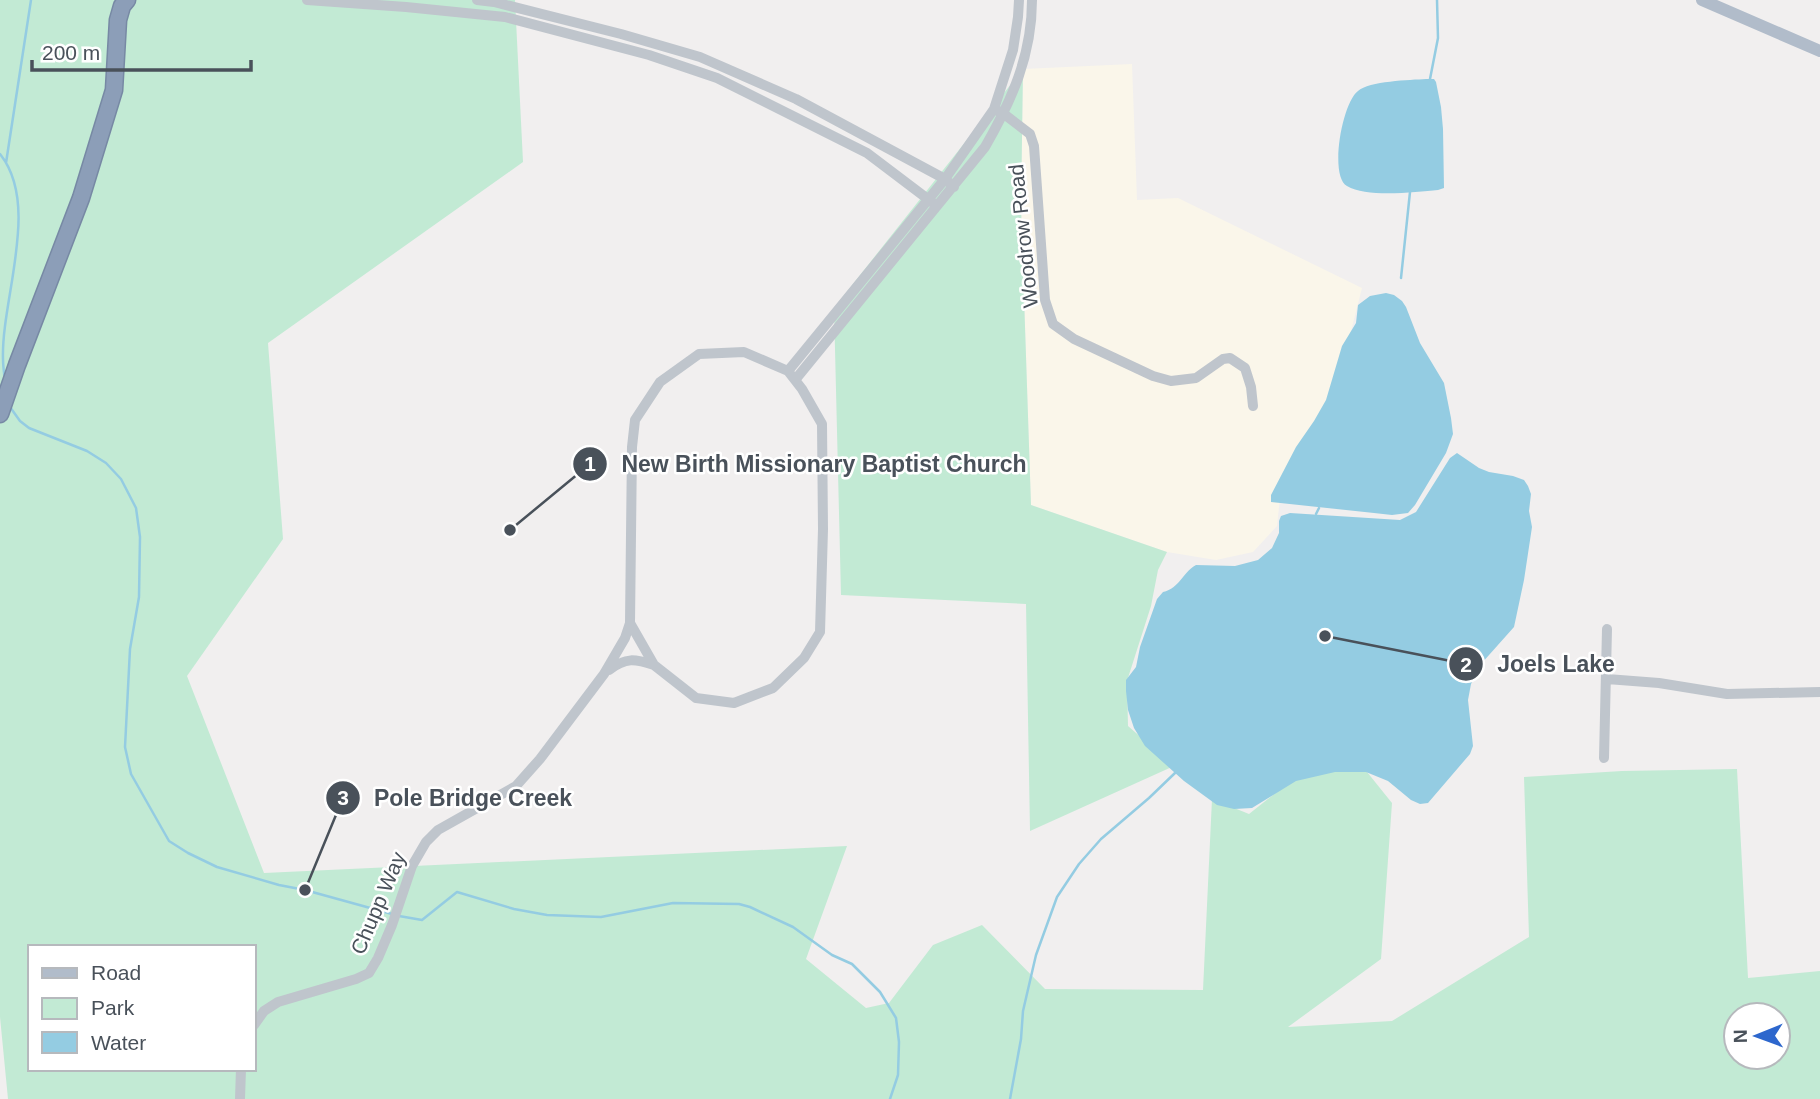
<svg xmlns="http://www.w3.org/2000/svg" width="1820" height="1099" viewBox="0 0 1820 1099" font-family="Helvetica,sans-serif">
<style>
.commercial{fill:#faf6ea}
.green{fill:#c2ead4;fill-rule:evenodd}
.water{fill:#94cce2}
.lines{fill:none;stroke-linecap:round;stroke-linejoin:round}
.stream{stroke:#94cce2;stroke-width:2.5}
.highway-casing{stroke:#7789a4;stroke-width:19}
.minor{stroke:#bfc5cc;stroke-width:10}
.major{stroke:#b1bcca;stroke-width:12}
.highway{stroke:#8c9eb8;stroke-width:16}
.labels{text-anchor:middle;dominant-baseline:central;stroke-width:5;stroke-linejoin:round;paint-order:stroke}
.street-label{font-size:21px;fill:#49515a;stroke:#fff}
.leader{fill:none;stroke:#49515a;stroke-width:2.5}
.callout-dot{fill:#49515a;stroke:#fff;stroke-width:2.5}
.mark-label{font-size:21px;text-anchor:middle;font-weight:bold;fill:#fff}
.callout-label{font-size:23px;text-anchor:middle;font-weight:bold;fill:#49515a;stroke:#fff;stroke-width:5;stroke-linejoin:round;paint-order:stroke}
</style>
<rect width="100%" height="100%" fill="#f1efef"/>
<path class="commercial" d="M1132,64L1137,200L1178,198L1362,288L1335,394L1280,498L1277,526L1253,552L1216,560L1167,552L1031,505L1021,207L1023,69Z"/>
<path class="green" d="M0,0H515L523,162L268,343L283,539L187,676L264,873L847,846L806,959L866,1008L889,1003L933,945L982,925L1045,989L1203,990L1212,799L1249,814L1297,776L1363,767L1392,803L1381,959L1288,1027L1392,1021L1529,937L1524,777L1622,771L1737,769L1748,978L1820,971V1099H8L0,1017ZM30,947H254V1069H30ZM1736,1015H1778V1057H1736Z
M1023,69L1021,207L1031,505L1167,552L1158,570L1151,606L1127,681L1128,726L1174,766L1030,831L1026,604L841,595L834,308Z"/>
<path class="water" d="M1426,79H1434L1436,82L1441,107L1443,129L1444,188L1438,190C1415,192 1367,198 1347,186C1329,176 1342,103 1358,91C1369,81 1410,80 1426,79Z
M1386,293L1394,295L1402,301L1406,307L1420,343L1444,383L1451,418L1453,434L1446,453L1415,505L1408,513L1392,515L1374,513L1271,502V495L1296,447L1314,421L1326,400L1342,346L1356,323L1358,305L1370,296Z
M1457,453L1479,468L1489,472L1513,476L1524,480L1528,486L1531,494L1529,511L1532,527L1524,580L1514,627L1481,664L1471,684L1468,700L1473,746L1470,754L1428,803L1420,804L1411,800L1388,781L1366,772H1335L1296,781L1252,808L1234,809L1217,805L1184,781L1145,746L1134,728L1128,710L1126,691V680L1136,667L1140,647L1157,599L1163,592C1180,588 1182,573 1196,565L1235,566L1258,560L1272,548L1279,533V521L1281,516L1290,513L1400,520L1416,512L1450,458Z"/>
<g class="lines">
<path class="stream" d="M1430,79L1438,38L1437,0
M0,154C41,205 1,299 3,359C3,366 4,373 5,380
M6,163L31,0
M1401,278L1410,192
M10,407L20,421L29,428L87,451L106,463L121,479L136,508L140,537L139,597L130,649L125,747L131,774L169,841L188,853L217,867L279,885L305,890L392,914
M1316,514L1319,508
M399,916L422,920L457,892L514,909L547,915L601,917L673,903L739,904L750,907L793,927L832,955L852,964L880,992L896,1018L899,1042L898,1075L890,1099
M1010,1099L1021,1039L1023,1011L1036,955L1057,897L1079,864L1101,839L1149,798L1175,773"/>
<g class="highway-casing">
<path id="highway" d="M0,414L17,365L81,198L114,90L118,20L122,6L127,0"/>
</g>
<path class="minor" d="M307,0L406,7L505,17L649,55L717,78L867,153L937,206
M477,0L494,2L621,34L700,57L796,99L945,179L954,187
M994,109L1004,114L1030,134L1034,146L1045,300L1053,324L1074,339L1153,376L1171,381L1196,378L1223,359L1230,358L1245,368L1251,387L1253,406
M744,352L788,371L802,389L822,424L823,529L820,632L804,658L773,688L734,703L696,698L654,665L630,623L632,447L635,420L660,382L699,354Z
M788,371L945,179L994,109L1013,50L1018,17L1019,0
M795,380L985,147C1012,100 1032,55 1032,0
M609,670C626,657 635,659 654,665
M1607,679L1659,683L1727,694L1820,692
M1604,758L1607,629
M254,1025L264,1011L278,1002L356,979L369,973L378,958L392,925L412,866L426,842L438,830L516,786L540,759L604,674L625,638L630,623
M240,1099L241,1069"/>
<path class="major" d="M1702,0L1820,51"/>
<use href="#highway" class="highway"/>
</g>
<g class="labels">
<g class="street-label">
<text transform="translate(1023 236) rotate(-96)">Woodrow Road</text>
<text transform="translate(378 903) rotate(-67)">Chupp Way</text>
</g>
</g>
<path class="leader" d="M510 530L590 464M1325 636L1466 664M305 890L343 798"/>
<g class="callout-dot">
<circle cx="510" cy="530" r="7"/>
<circle cx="1325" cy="636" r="7"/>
<circle cx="305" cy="890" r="7"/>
<circle cx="590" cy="464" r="18"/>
<circle cx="1466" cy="664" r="18"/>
<circle cx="343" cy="798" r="18"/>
</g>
<g class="mark-label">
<text x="590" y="471">1</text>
<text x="1466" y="672">2</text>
<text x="343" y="805">3</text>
</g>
<g class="callout-label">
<text x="824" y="472">New Birth Missionary Baptist Church</text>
<text x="1556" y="672">Joels Lake</text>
<text x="473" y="806">Pole Bridge Creek</text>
</g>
<rect x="28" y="945" width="228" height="126" fill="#ffffff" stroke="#b6b9bd" stroke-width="2"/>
<rect x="42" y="968" width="35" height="10" fill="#b1bcca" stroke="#b6b9bd" stroke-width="2"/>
<text x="91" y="980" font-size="21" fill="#49515a">Road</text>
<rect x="42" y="998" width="35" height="21" fill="#c2ead4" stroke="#b6b9bd" stroke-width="2"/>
<text x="91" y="1015" font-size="21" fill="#49515a">Park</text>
<rect x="42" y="1032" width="35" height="21" fill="#94cce2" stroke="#b6b9bd" stroke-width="2"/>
<text x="91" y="1050" font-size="21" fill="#49515a">Water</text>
<g transform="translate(1757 1036) rotate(269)"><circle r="33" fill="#ffffff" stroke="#b6b9bd" stroke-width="2"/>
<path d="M0-5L12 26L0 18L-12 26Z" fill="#2d67cd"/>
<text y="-10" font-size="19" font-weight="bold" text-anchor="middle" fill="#49515a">N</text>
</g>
<path d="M32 60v10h219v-10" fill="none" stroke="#49515a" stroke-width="3.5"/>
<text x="42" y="60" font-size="21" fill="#49515a" stroke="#ffffff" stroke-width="5" paint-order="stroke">200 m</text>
</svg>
